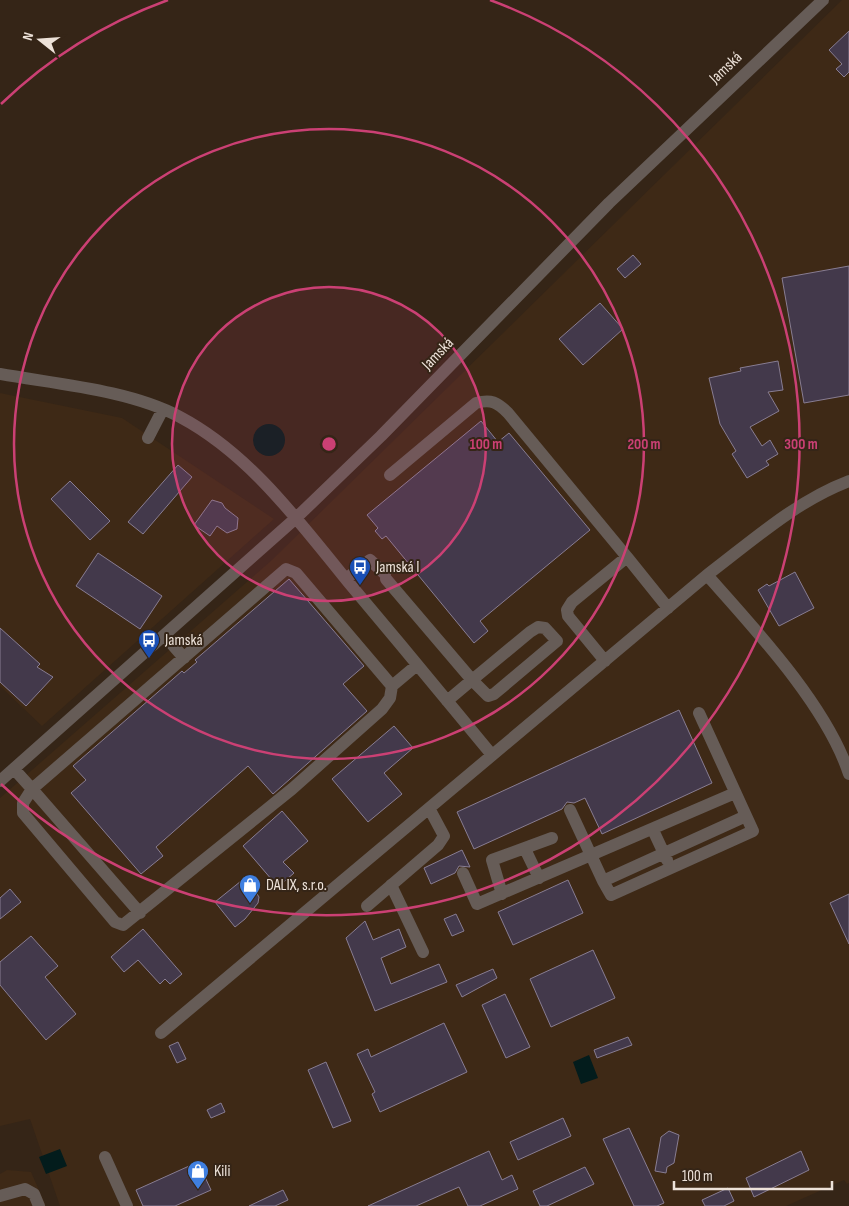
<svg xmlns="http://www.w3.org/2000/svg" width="849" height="1206" viewBox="0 0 849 1206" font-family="'Sofia Sans Condensed',sans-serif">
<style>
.built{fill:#3e2916}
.water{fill:#031c1c}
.building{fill:#43394b;stroke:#887d92}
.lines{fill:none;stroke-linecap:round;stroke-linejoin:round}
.minor{stroke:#665c57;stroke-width:12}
.ring{fill:none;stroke:#cb4074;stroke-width:2.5}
.labels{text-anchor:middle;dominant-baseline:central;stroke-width:4;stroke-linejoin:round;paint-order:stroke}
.street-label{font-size:16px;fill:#ede2d9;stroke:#352517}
.poi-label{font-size:16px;fill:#ede2d9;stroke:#352517;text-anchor:start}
.centre{fill:#cb4074;stroke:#352517;stroke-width:2.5}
.ring-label{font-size:15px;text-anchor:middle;font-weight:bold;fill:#cb4074;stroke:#352517;stroke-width:4;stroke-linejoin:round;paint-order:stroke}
</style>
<rect width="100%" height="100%" fill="#352517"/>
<path class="built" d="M842,0H849V1183L847,1184L844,1180L786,1206H60L30,1119L0,1126V798L272,560Z
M0,393L122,418L274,519L42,726L0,686Z
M7,1170L31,1172L46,1206H0V1174Z"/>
<path class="water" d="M253 440a16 16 0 1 1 32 0a16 16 0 1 1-32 0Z
M589,1055L598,1078L581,1084L573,1062Z
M60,1149L67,1166L46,1174L39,1157Z"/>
<path class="building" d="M849,31V72L844,77L836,69L842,64L829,50Z
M633,255L641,264L625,278L617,269Z
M849,266V395L804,403L782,278Z
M600,303L623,329L583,365L559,339Z
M778,361L783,390L768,392L779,411L750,427L762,446L770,440L778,454L766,461L769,465L747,478L732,454L736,451L720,424L709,378L741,371L740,368Z
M481,421L498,442L509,433L590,530L480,621L488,631L474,643L386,536L382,539L375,531L378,528L367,515Z
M178,465L192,477L143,534L128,522Z
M70,481L110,521L90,540L51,499Z
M212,500L222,503L225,508L238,518L237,529L227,533L217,526L210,536L194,525Z
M98,553L162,596L140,629L76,586Z
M795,572L814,608L779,626L758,590L767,584L769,586Z
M289,579L364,666L343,684L367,711L273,794L248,766L156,847L163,856L141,874L71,793L86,780L73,766L173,679L182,671L184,673L197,662L195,660Z
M0,628L40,664L37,667L53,677L26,706L0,682Z
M679,710L712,783L602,834L585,798L574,803L567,802L562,809L474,849L457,812Z
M394,726L413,748L384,773L402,794L368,822L332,779Z
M282,811L308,841L283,862L294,873L278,887L243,846Z
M462,850L470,867L459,866L455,873L431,884L424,868Z
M246,877L259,897L258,903L245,919L235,927L215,902Z
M568,880L583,913L513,945L498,912Z
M10,889L21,902L0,919V898Z
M849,894V944L830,903Z
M456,914L464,931L452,936L444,919Z
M365,921L373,940L399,929L406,947L381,958L391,984L439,964L447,982L375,1011L346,938Z
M143,929L182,974L170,984L165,979L160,984L138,960L124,972L111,957Z
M31,936L58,966L45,977L76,1014L46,1040L0,985V962Z
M593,950L615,998L551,1027L530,979Z
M493,969L497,978L462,997L456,985Z
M505,994L530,1047L506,1058L482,1005Z
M444,1023L467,1072L380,1112L372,1094L375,1092L357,1054L368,1049L371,1057Z
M628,1037L632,1045L597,1058L594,1050Z
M178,1042L186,1059L177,1063L169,1046Z
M326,1062L351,1121L333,1128L308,1070Z
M221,1103L225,1112L211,1118L207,1110Z
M563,1118L571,1136L518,1160L510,1142Z
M629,1128L664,1203L657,1206H634L603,1139Z
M669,1131L679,1135L674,1163L667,1167L666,1173L655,1171L661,1137Z
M489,1151L502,1180L512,1175L518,1189L480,1206H468L459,1187L416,1206H368Z
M801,1151L809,1170L754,1197L746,1178Z
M198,1162L211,1190L175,1206H143L136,1190Z
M585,1167L594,1184L547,1206H540L533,1191Z
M728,1188L734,1201L724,1206H705L702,1200Z
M283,1190L288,1200L275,1206H249Z"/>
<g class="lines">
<path class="minor" d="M0,374C56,384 130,390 180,417C250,454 300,523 349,583C397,640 445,698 492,755
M148,438L163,409
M390,475L476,403C491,399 497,402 508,413L627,557
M707,575C755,629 827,706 849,774
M346,579L370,560L385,574
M386,579L472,680L447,701
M538,627L545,628L557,641L494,694L488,696L472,680L530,632Z
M165,636L184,658
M605,661L568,616L567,610L572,602L627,557L668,608
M14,769L32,789L23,803V813L115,922L123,925L292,789L382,709L390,698L392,686L417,665
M0,781L296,518L381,436L609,203L823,0
M570,810L603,881L611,895L753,831L699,713
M653,830L667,860
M525,849L539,878
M463,873L477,904L735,793
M603,881L746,816
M391,885L423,952
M502,894L492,860L552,838
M367,906L438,845L444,836L429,808
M140,913L32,789L286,569L296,573L392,686
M161,1033L707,575C752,541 796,501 849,481
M105,1157L127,1206
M0,1196L25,1189L34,1194L39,1206"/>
</g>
<circle cx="329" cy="444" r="157" fill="#cb4074" fill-opacity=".12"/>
<g class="ring">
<circle cx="329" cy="444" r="157"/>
<circle cx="329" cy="444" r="315"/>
<path d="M1 104A472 472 0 0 1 168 0M490 0A472 472 0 1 1 1 784"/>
</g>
<defs>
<g id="bus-pin" transform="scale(1.125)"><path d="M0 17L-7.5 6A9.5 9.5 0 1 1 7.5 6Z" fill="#1a4fb4" stroke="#352517"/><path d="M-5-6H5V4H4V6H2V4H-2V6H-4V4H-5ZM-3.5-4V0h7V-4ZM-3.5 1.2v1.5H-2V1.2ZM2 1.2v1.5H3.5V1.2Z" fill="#fff"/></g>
<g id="shop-pin" transform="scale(1.125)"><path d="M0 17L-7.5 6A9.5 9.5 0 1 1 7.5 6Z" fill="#3f7fe0" stroke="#352517"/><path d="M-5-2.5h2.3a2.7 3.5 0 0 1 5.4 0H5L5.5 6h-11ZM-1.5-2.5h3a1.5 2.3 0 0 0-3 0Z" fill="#fff"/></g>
</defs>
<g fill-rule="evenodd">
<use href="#bus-pin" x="360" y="567"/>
<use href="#bus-pin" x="149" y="640"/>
<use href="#shop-pin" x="250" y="885"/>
<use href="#shop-pin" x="198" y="1171"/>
</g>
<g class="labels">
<g class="street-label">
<text transform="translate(726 68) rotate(-43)">Jamská</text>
<text transform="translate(438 354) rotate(-46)">Jamská</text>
</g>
<g class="poi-label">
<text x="376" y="567">Jamská I</text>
<text x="165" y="640">Jamská</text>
<text x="266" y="885">DALIX, s.r.o.</text>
<text x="214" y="1171">Kili</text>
</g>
</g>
<circle cx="329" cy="444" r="8" class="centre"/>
<g class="ring-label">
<text x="486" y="449">100 m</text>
<text x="644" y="449">200 m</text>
<text x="801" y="449">300 m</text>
</g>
<g transform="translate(40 40) rotate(287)" stroke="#352517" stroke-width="4" paint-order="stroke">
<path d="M0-4L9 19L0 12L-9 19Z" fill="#ede2d9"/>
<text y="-8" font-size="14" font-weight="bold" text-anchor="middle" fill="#ede2d9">N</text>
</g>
<path d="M674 1181v8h158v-8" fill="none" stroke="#ede2d9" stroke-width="2.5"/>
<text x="682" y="1181" font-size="15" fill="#ede2d9" stroke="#352517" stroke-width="4" paint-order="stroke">100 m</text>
</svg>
